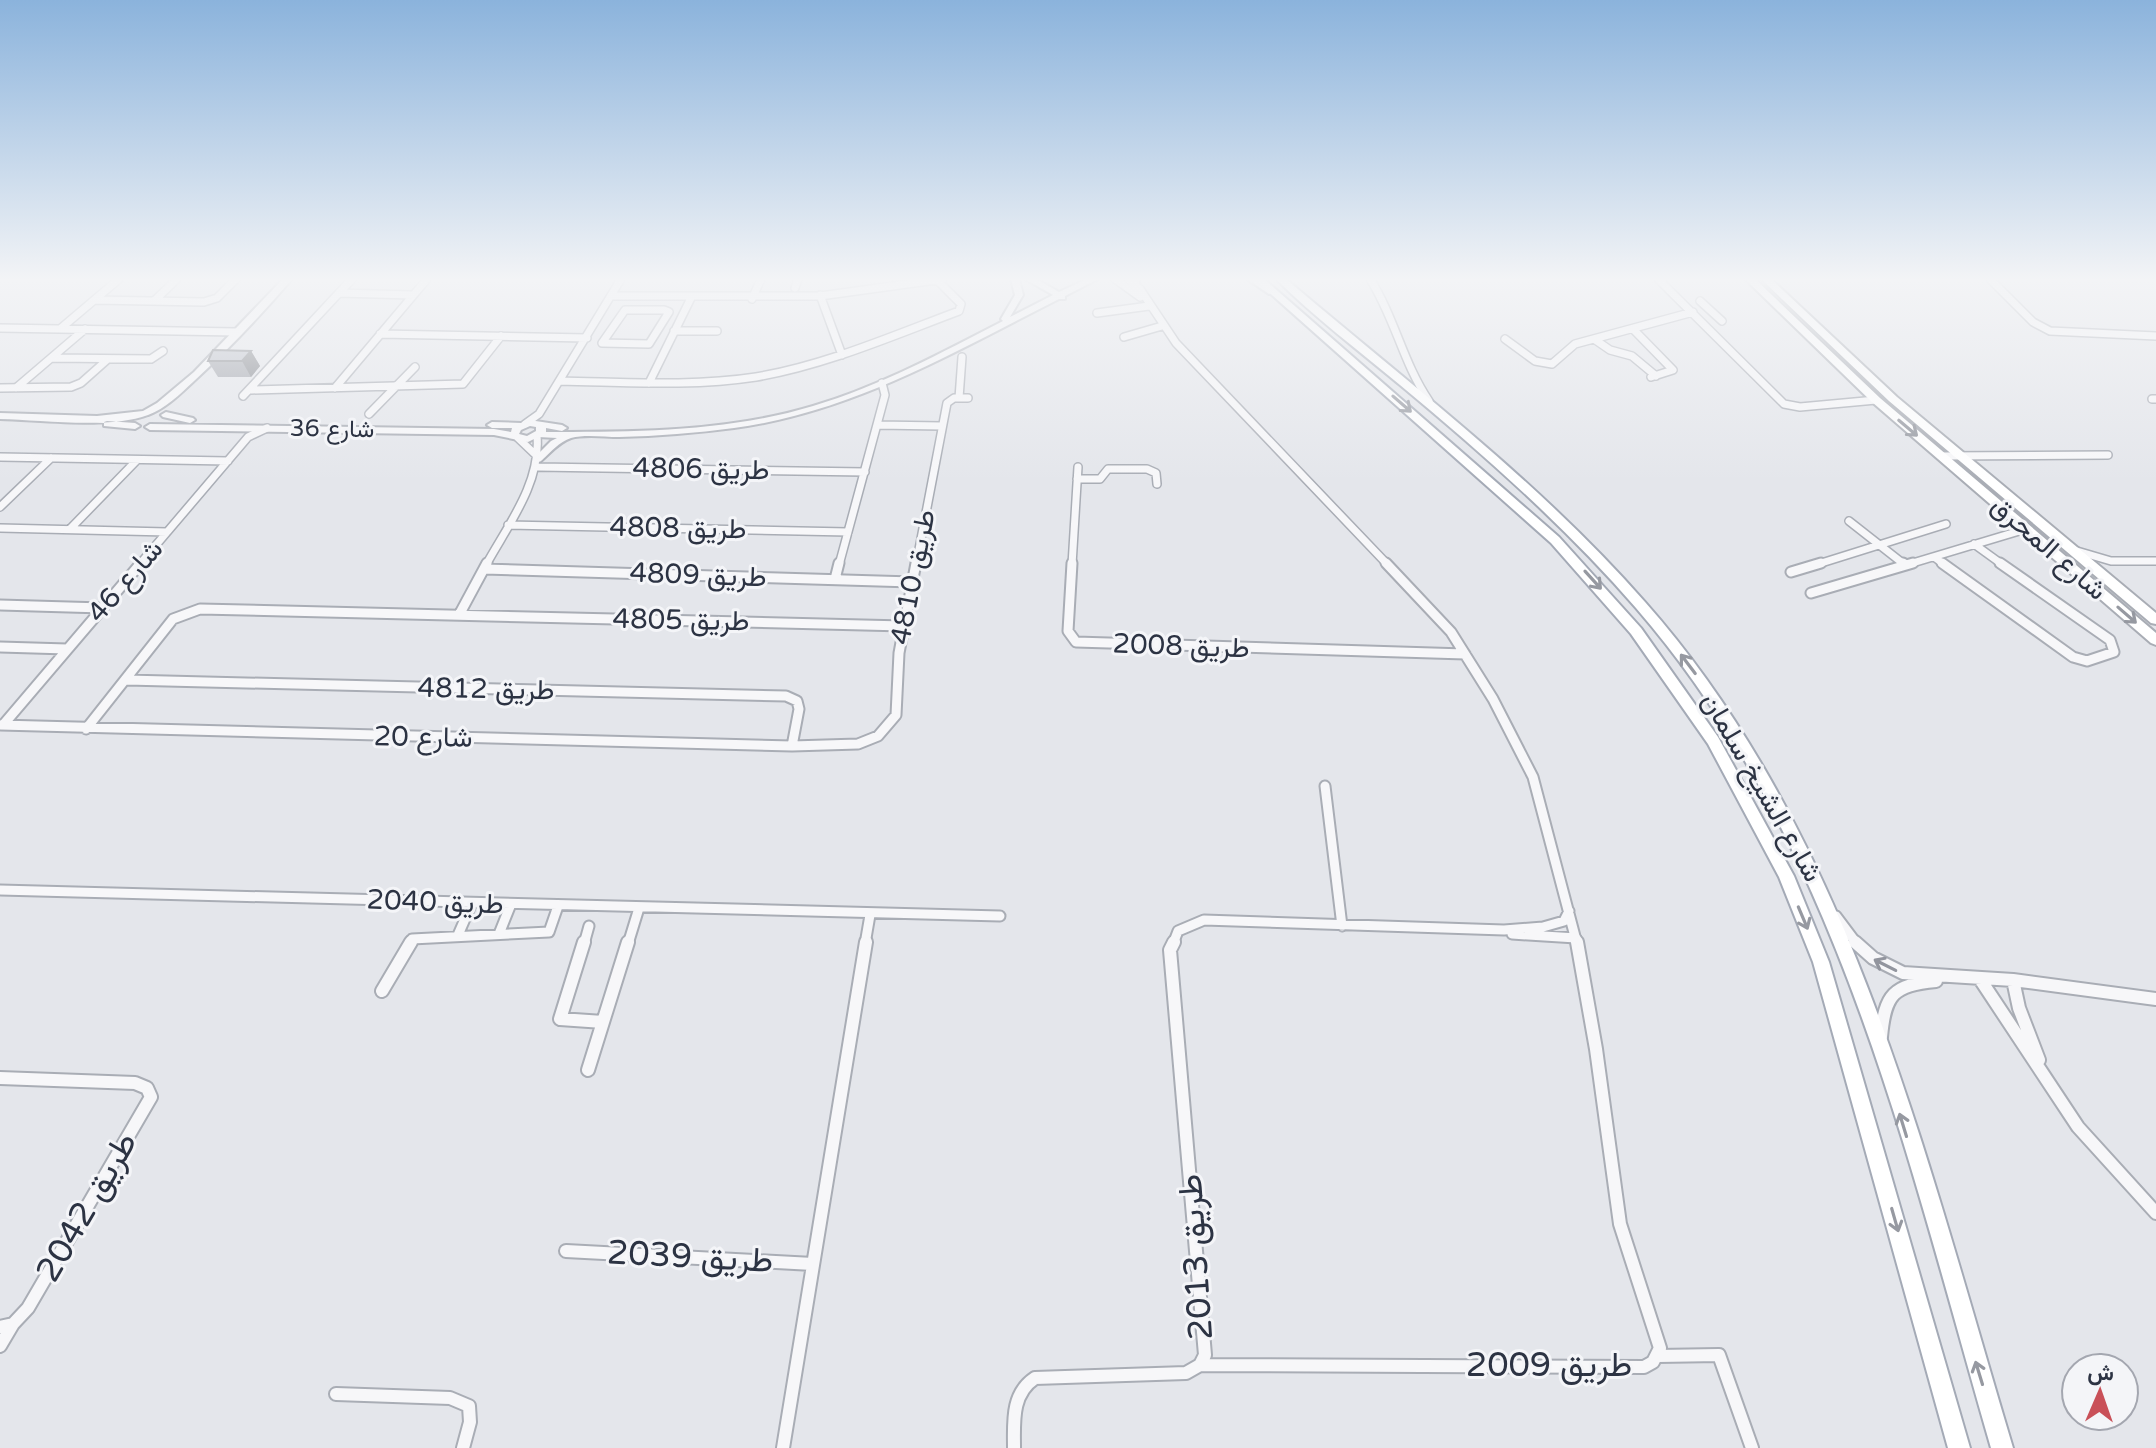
<svg xmlns="http://www.w3.org/2000/svg" width="2156" height="1448" viewBox="0 0 2156 1448" font-family="'Varela Round',Vazirmatn,sans-serif">
<style>
.lines{fill:none;stroke-linecap:round;stroke-linejoin:round}
.minor-far2-casing{stroke:#a9adb5;stroke-width:10}
.minor-far1-casing{stroke:#a9adb5;stroke-width:13}
.minor-casing{stroke:#a9adb5;stroke-width:16}
.tertiary-casing{stroke:#a9adb5;stroke-width:4}
.secondary-casing{stroke:#a9adb5;stroke-width:4}
.primary-casing{stroke:#a4aab6;stroke-width:4}
.minor-far2{stroke:#f7f7f9;stroke-width:7}
.minor-far1{stroke:#f7f7f9;stroke-width:9}
.minor{stroke:#f7f7f9;stroke-width:12}
.tertiary{fill:#f7f7f9;fill-rule:evenodd}
.secondary{fill:#fff;fill-rule:evenodd}
.primary{fill:#fff;fill-rule:evenodd}
.wall{fill:#a1a4ac}
.shaded-wall{fill:#83868c}
.building{fill:#bbbfc8;stroke:#83868c;stroke-width:2}
.oneway{stroke:#9699a1}
.oneway2{stroke:#92959e}
.labels{text-anchor:middle;dominant-baseline:central;stroke-width:6;stroke-linejoin:round;paint-order:stroke}
.far-street-label{font-size:24px;fill:#2c3343;stroke:#f4f5f8}
.street-label{font-size:28px;fill:#2c3343;stroke:#f4f5f8}
.near-street-label{font-size:34px;fill:#2c3343;stroke:#f4f5f8}
</style>
<rect width="100%" height="100%" fill="#e4e6eb"/>
<g class="lines">
<g class="minor-far2-casing">
<path id="minor-far2" d="M1115,279L1140,297
M1128,279L1140,289L1176,343L1388,565
M1370,279C1395,318 1403,363 1429,401
M1658,279L1784,404L1800,407L1876,400
M1990,279L2033,322L2050,331L2156,336
M795,288L798,279
M339,293L413,295
M820,295L842,355
M612,296H820L943,279
M752,299L761,279
M95,300L204,302L217,298L236,279
M154,301L177,279
M1700,301L1722,321
M625,310H664L669,312L649,344L602,343Z
M1097,313L1149,306
M0,328L236,332
M60,329L119,279
M1633,329L1673,370L1651,377
M674,331H717
M380,334L587,338
M1124,337L1162,326
M1505,339L1535,361L1552,364L1575,344L1693,312
M1594,339L1610,350L1632,356L1656,376
M52,358L151,359L163,351
M560,381C625,382 691,387 756,377C826,365 892,336 959,311L961,304L938,281
M649,383L691,298
M0,388L71,387L81,383L108,359
M16,388L85,329
M335,388L427,279
M251,390L463,384L501,336
M243,396L352,279
M959,398L962,357
M2152,399H2156
M369,414L415,367
M525,424L539,414L621,279
M877,425L942,426
M518,438L539,458
M1942,456L2108,455
M0,457L228,461
M538,467L865,472
M1077,479H1100L1108,469H1147L1156,473L1157,484
M0,507L51,458
M1849,521L1905,565
M508,525L848,532
M0,528L167,532
M70,529L137,460
M1974,544L2003,565
M2077,551L2111,561H2156
M1934,557L1945,565
M139,565L248,437L267,428
M486,565C508,525 541,483 537,436
M839,565L885,395L882,383
M916,565L947,403L954,398H968
M1072,565L1078,467
M1815,565L1946,524
M1906,565L2026,529"/>
</g>
<g class="minor-far1-casing">
<path id="minor-far1" d="M1072,563L1068,631L1076,642L1465,654
M1386,563L1451,632L1493,699L1533,777L1577,944
M1903,563L1906,565
M1942,563L2073,657L2087,661L2114,652L2110,640L2000,563
M484,569L912,582
M1791,572L1821,563
M835,579L839,563
M1811,593L1913,563
M0,605L103,608
M459,615L487,563
M0,647L67,649
M127,680L786,696L797,701L799,709L792,746
M0,725L792,746L858,744L878,736L896,715L899,653L916,563
M3,725L141,563
M86,729L173,619L200,609L904,626
M1325,786L1342,926
M0,890L1000,916
M1836,916L1857,944
M499,934L511,904
M1512,934L1576,938
M458,935L472,903
M409,944L412,939L549,932L558,906
M584,944L589,926
M628,944L639,908
M865,944L870,915
M1173,944L1178,931L1204,920L1504,930L1543,927L1564,921L1569,911"/>
</g>
<g class="minor-casing">
<path id="minor" d="M584,942L560,1019L603,1022
M1855,942L1873,958L1903,973L2013,980L2156,999
M1980,979L2078,1127L2156,1213
M2013,980L2019,1008L2039,1060
M382,991L411,942
M1881,1037C1885,994 1893,985 1936,981
M588,1070L628,942
M0,1078L135,1083L147,1088L151,1097L28,1308L13,1324L0,1327
M566,1251L813,1264
M0,1346L13,1324
M1658,1356L1719,1355L1752,1448
M1200,1365L1644,1367L1653,1362L1660,1348L1620,1224L1596,1049L1577,942
M336,1394L450,1398L469,1406L470,1422L463,1448
M783,1448L866,942
M1014,1448C1014,1422 1011,1394 1035,1378L1186,1373L1200,1365L1205,1355L1170,950L1174,942"/>
</g>
<g class="tertiary-casing">
<path id="tertiary" d="M283,279H292C261,315 228,350 193,382C180,394 165,409 148,415C112,429 40,420 0,419V413L97,416L143,411L157,403L194,372Z
M1011,279H1019L1023,295L1010,317L1053,295L1025,279H1036L1059,292L1087,279H1098L1065,296V299H1059C954,352 853,412 734,428C696,433 658,436 619,437C604,437 585,434 571,438C559,442 551,452 542,460L539,461L534,458L551,441L557,438L538,437L528,442L494,435L150,430L145,427L150,424L494,429L511,432L512,428H492L487,425L492,422L521,423L529,420L562,425L567,428L562,431L546,428V432C634,432 727,432 813,406C880,386 941,353 1003,321L1001,319L1015,295ZM530,426L536,427V431L527,436L519,434L521,430Z
M1131,279H1139V287H1133Z
M1247,279H1257L1276,292L1269,294Z
M166,412L193,418L195,420L190,423L163,417L161,415Z
M107,421L135,423L140,426L135,429L104,426V422Z"/>
</g>
<g class="secondary-casing">
<path id="secondary" d="M1745,279H1755L1880,398L2156,633V645L2151,643L1872,402Z
M1761,279H1771L1897,397L2156,613V624L2151,623L1889,401Z"/>
</g>
<g class="primary-casing">
<path id="primary" d="M1254,279H1264L1559,537L1641,628L1718,737L1794,876L1829,962L1970,1448H1948L1813,962L1779,877L1708,744L1631,634L1551,543Z
M1276,279H1286C1408,383 1539,481 1645,602C1852,836 1925,1156 2013,1448H1991C1907,1159 1839,842 1636,608C1565,526 1483,454 1400,385C1358,350 1314,317 1276,279Z"/>
</g>
<use href="#minor-far2" class="minor-far2"/>
<use href="#minor-far1" class="minor-far1"/>
<use href="#minor" class="minor"/>
<use href="#tertiary" class="tertiary"/>
<use href="#secondary" class="secondary"/>
<use href="#primary" class="primary"/>
</g>
<path class="wall" d="M251,351L260,366L251,377H218L208,361Z"/>
<path class="shaded-wall" d="M251,351L260,366L251,377L242,361Z"/>
<path class="building" d="M213,350L251,351L242,361H208Z"/>
<defs><path id="oneway-shaft" d="M-6 0H5M1.5-3L5.5 0L1.5 3" fill="none" stroke-width="1.6" stroke-linecap="round" stroke-linejoin="round" transform="scale(2)"/></defs>
<g class="oneway">
<use href="#oneway-shaft" transform="translate(1402 404) rotate(41)"/>
<use href="#oneway-shaft" transform="translate(1908 428) rotate(40)"/>
<use href="#oneway-shaft" transform="translate(1593 580) rotate(48)"/>
<use href="#oneway-shaft" transform="translate(2127 615) rotate(41)"/>
<use href="#oneway-shaft" transform="translate(1688 664) rotate(-127)"/>
<use href="#oneway-shaft" transform="translate(1803 918) rotate(67)"/>
<use href="#oneway-shaft" transform="translate(1903 1125) rotate(-107)"/>
<use href="#oneway-shaft" transform="translate(1895 1220) rotate(74)"/>
<use href="#oneway-shaft" transform="translate(1979 1373) rotate(-107)"/>
</g>
<use class="oneway2" href="#oneway-shaft" transform="translate(1885 965) rotate(-153)"/>
<linearGradient id="sky" x2="0" y2="1"><stop stop-color="#8bb3dc"/><stop offset="0.58" stop-color="#f3f4f6"/><stop offset="1" stop-color="#f3f4f6" stop-opacity="0"/></linearGradient>
<rect width="2156" height="482" fill="url(#sky)"/>
<g class="labels">
<g class="far-street-label">
<text transform="translate(332 429) rotate(1)">شارع 36</text>
</g>
<g class="street-label">
<text transform="translate(701 469) rotate(1)">طريق 4806</text>
<text transform="translate(678 528) rotate(1)">طريق 4808</text>
<text transform="translate(2049 548) rotate(41)">شارع المحرق</text>
<text transform="translate(698 575) rotate(2)">طريق 4809</text>
<text transform="translate(913 577) rotate(-79)">طريق 4810</text>
<text transform="translate(125 581) rotate(-49)">شارع 46</text>
<text transform="translate(681 620) rotate(1)">طريق 4805</text>
<text transform="translate(1181 646) rotate(2)">طريق 2008</text>
<text transform="translate(486 689) rotate(1)">طريق 4812</text>
<text transform="translate(423 737) rotate(1)">شارع 20</text>
<text transform="translate(1762 787) rotate(60)">شارع الشيخ سلمان</text>
<text transform="translate(435 902) rotate(2)">طريق 2040</text>
</g>
<g class="near-street-label">
<text transform="translate(87 1207) rotate(-60)">طريق 2042</text>
<text transform="translate(690 1257) rotate(3)">طريق 2039</text>
<text transform="translate(1196 1257) rotate(-94)">طريق 2013</text>
<text x="1549" y="1365">طريق 2009</text>
</g>
</g>
<g transform="translate(2100 1392) rotate(2)"><circle r="38" fill="#f4f5f8" stroke="#a4a7b0" stroke-width="2"/>
<path d="M0-6L14 30L0 20L-14 30Z" fill="#c95058"/>
<text y="-12" font-size="22" font-weight="bold" text-anchor="middle" fill="#2c3343">ش</text>
</g>
</svg>
